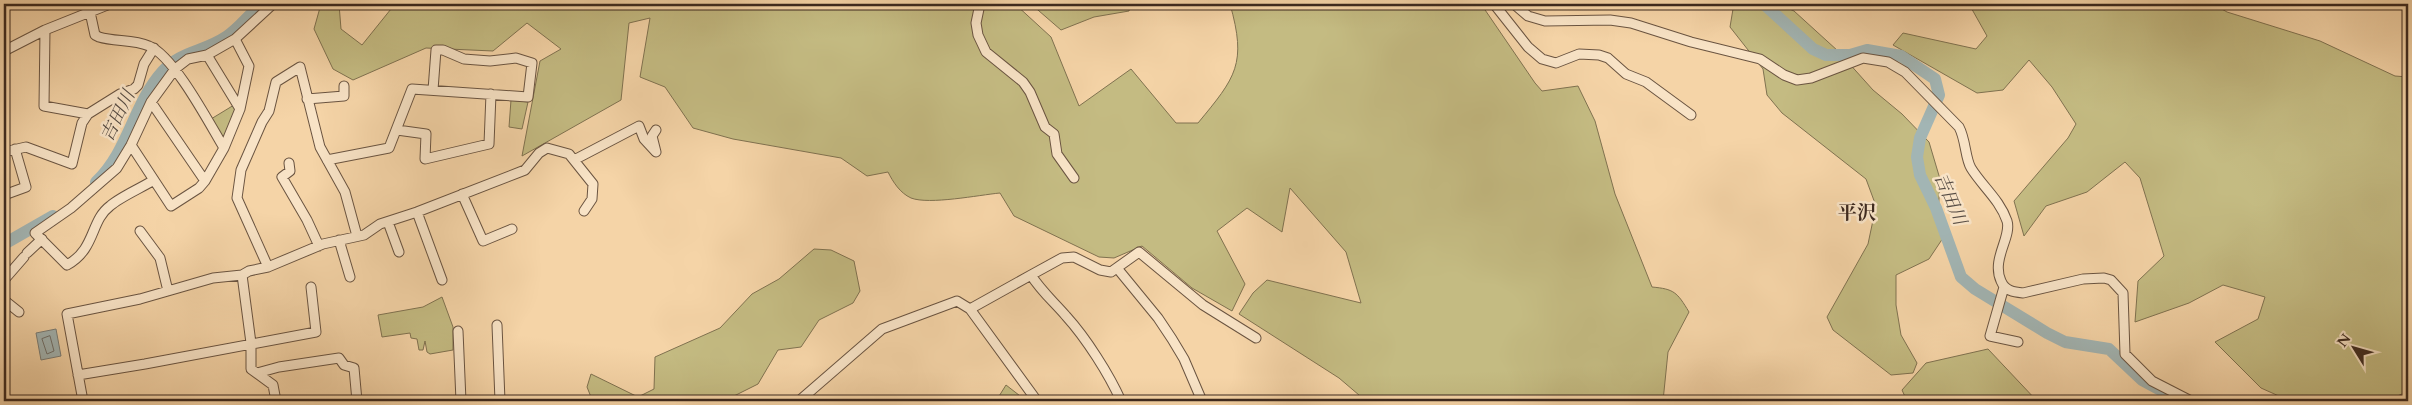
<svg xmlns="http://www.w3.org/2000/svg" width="2412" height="405" viewBox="0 0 2412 405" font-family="Cardo,'Noto Serif JP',serif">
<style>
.green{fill:#c4bb82;stroke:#807250}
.water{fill:#a2b5b4;stroke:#797d78}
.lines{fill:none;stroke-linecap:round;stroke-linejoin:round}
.shore{stroke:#6f6f6a;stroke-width:1}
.river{stroke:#a2b5b4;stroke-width:12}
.minor-casing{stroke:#6a5441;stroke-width:11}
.minor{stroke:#f8e3c6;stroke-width:9}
.labels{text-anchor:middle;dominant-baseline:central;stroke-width:5;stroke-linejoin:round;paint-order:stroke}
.water-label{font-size:18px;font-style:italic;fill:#564c44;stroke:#f8e3c6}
.quarter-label{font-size:19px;font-weight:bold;fill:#3c291f;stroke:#f8e3c6}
</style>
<rect width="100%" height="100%" fill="#f5d4a7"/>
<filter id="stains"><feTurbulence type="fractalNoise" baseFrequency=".004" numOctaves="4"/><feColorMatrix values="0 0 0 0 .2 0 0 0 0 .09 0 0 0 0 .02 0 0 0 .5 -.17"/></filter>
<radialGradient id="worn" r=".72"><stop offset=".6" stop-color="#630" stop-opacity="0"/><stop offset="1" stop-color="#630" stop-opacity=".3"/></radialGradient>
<path class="green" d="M321,4H339L341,29L362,45L395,4H1015L1051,37L1079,106L1131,69L1176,123H1198C1236,77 1247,64 1230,4H1481L1535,83L1542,91L1578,86L1595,121L1615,194L1652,287C1674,289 1677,292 1689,312L1668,352L1663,401H1366L1339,378L1239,314L1253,293L1267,280L1361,303L1346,252L1290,188L1282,232L1247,208L1217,231L1245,284L1232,311L1192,288L1142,246L1114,258L1099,257L1014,216L1000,193C979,195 929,205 911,198C900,193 893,182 888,172L867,176L841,158L733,139L693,128L665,87L640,77L650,18L629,23L621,100L522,156L540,61L561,49L527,23L493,51L426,48L353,80L333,69L314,29Z
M1031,4H1131L1129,11L1094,17L1061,30Z
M1739,4H1779L1794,11L1838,51L1873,90L1902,114L1929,142L1940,179L1938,218L1943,238L1929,259L1896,275V305L1901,335L1917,363L1913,373L1891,375L1833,330L1827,317L1868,244L1876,206L1866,179L1782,113L1767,95L1763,69L1730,27L1733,9Z
M1969,4H2213L2227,12L2320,41L2395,76L2408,77V401H2290L2261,388L2215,342L2258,319L2265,297L2223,285L2189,303L2135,322L2138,281L2164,256L2140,178L2125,162L2087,192L2046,206L2024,236L2014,201L2068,138L2076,124L2052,87L2029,60L2003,90L1977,93L1893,45L1903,33L1976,49L1987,36Z
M511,100L528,102L522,129L509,127Z
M234,105L237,109L226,137L223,138L211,119Z
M814,249L831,250L854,261L860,291L853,303L819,320L801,347L778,350L758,384L724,401H598L591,397L587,387L591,374L638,397L654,389L655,357L720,328L752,294L779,279Z
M442,297L453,327V350L430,354L427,352L425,341L423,350H419L417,339L411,338L410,333L382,337L378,315L423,307Z
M1988,349L2037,401H1907L1902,390L1926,363Z
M1006,385L1024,399L1026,401H996Z"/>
<path class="water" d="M56,329L61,356L41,360L36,333Z"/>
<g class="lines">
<path class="shore" d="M50,336L54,351L47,354L42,339Z"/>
<path class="river" d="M1764,4L1813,49L1826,55H1850L1867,50L1901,56L1935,79L1939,95L1920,138L1917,157L1920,175L1936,208L1961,277L1975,289L2047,333L2065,342L2109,349L2142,380L2181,401
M96,182C129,151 133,104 163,71C181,51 204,52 226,37C240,28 249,14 262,4
M4,244L53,216"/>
<g class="minor-casing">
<path id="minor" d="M980,4L976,23L978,35L986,52L1023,82L1030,92L1045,127L1054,134L1057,154L1074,178
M1494,4L1528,47L1542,59L1556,63L1579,54L1599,55L1608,58L1626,74L1646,82L1691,115
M1514,4L1528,16L1545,21L1610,20L1631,23L1691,42L1760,59L1784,75L1797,80L1811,78L1863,58L1888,62L1905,72L1959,127C1966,140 1965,158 1971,168C1982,186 2000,200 2007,221C2012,237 1991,259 2001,281C2005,291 2014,292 2023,293L2083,279L2104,278L2111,280L2123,293L2125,354L2152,381L2191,401
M90,12L95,35L99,37C115,42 133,39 149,46C174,56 209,123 224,148
M45,30L44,106L88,114
M4,51L45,30L110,4
M207,55L240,109
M307,99L344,96V86
M151,102L205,181
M397,130L426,134L425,159L489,144L491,94
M131,145L171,206L199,188L205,181L224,148L240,109L249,66L235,39
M4,152L26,147L72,164L82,123L88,114L120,94L134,89L138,85L144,64L154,48
M327,160L389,148L412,89L528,97L532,63L516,58L490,61L464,59L443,50H436L433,90
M574,160L639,126L644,139L656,152L652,136L656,130
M289,163L290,171L282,177L307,220L319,246
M154,180C141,188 120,197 110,206C90,221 96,249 67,265L35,233L71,208L117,168L131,145L151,102L175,69L188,59L207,55L235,39L273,4
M462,194L483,241L512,229
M4,195L26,187L15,149
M417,212L442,280
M388,222L399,252
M140,231L160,258L168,291
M339,240L350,277
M27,253L42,239
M268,267L237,198L241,170L262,122L269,111L276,82L300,67L320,147L345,192L357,236
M1117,268L1158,318L1172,339L1184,359L1202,401
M242,275L251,343V369L273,385L276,401
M1031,275L1062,258L1074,257L1100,270L1111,272L1139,252L1203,305L1256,338
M4,280L24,257
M2004,287L1990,336L2018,342
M4,300L19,312
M970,309L1037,401
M497,325L500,401
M458,331L461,401
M257,373L279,367L339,358L344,365L354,368L357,401
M78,375L145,364L316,332L311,287
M83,401L67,314L140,299L213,278L242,275L249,271L268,267L323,244L364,235L380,224L417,212L525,170L539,153L547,148L569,154L593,184L592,199L584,211
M799,401L882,329L957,301L970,309L1031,275C1041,291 1054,302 1066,316C1086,338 1109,374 1121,401
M2398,401L2408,397"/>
</g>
<use href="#minor" class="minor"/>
</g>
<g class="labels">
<g class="water-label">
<text transform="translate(118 116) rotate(-64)">吉田川</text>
<text transform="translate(1950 199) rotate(67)">吉田川</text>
</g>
<g class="quarter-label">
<text x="1857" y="213">平沢</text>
</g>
</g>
<rect width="2412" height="405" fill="none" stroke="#f5d4a7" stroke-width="20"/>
<rect x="5" y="5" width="2402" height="395" fill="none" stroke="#3c291f" stroke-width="2.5"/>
<rect x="10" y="10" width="2392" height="385" fill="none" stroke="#3c291f"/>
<g transform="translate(2354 348) rotate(307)" stroke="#f8e3c6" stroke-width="4" paint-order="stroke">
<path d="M0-4L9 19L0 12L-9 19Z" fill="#3c291f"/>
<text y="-8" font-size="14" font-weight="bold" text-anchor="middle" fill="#3c291f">N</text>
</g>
<rect width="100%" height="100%" filter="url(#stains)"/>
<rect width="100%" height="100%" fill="url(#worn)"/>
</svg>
